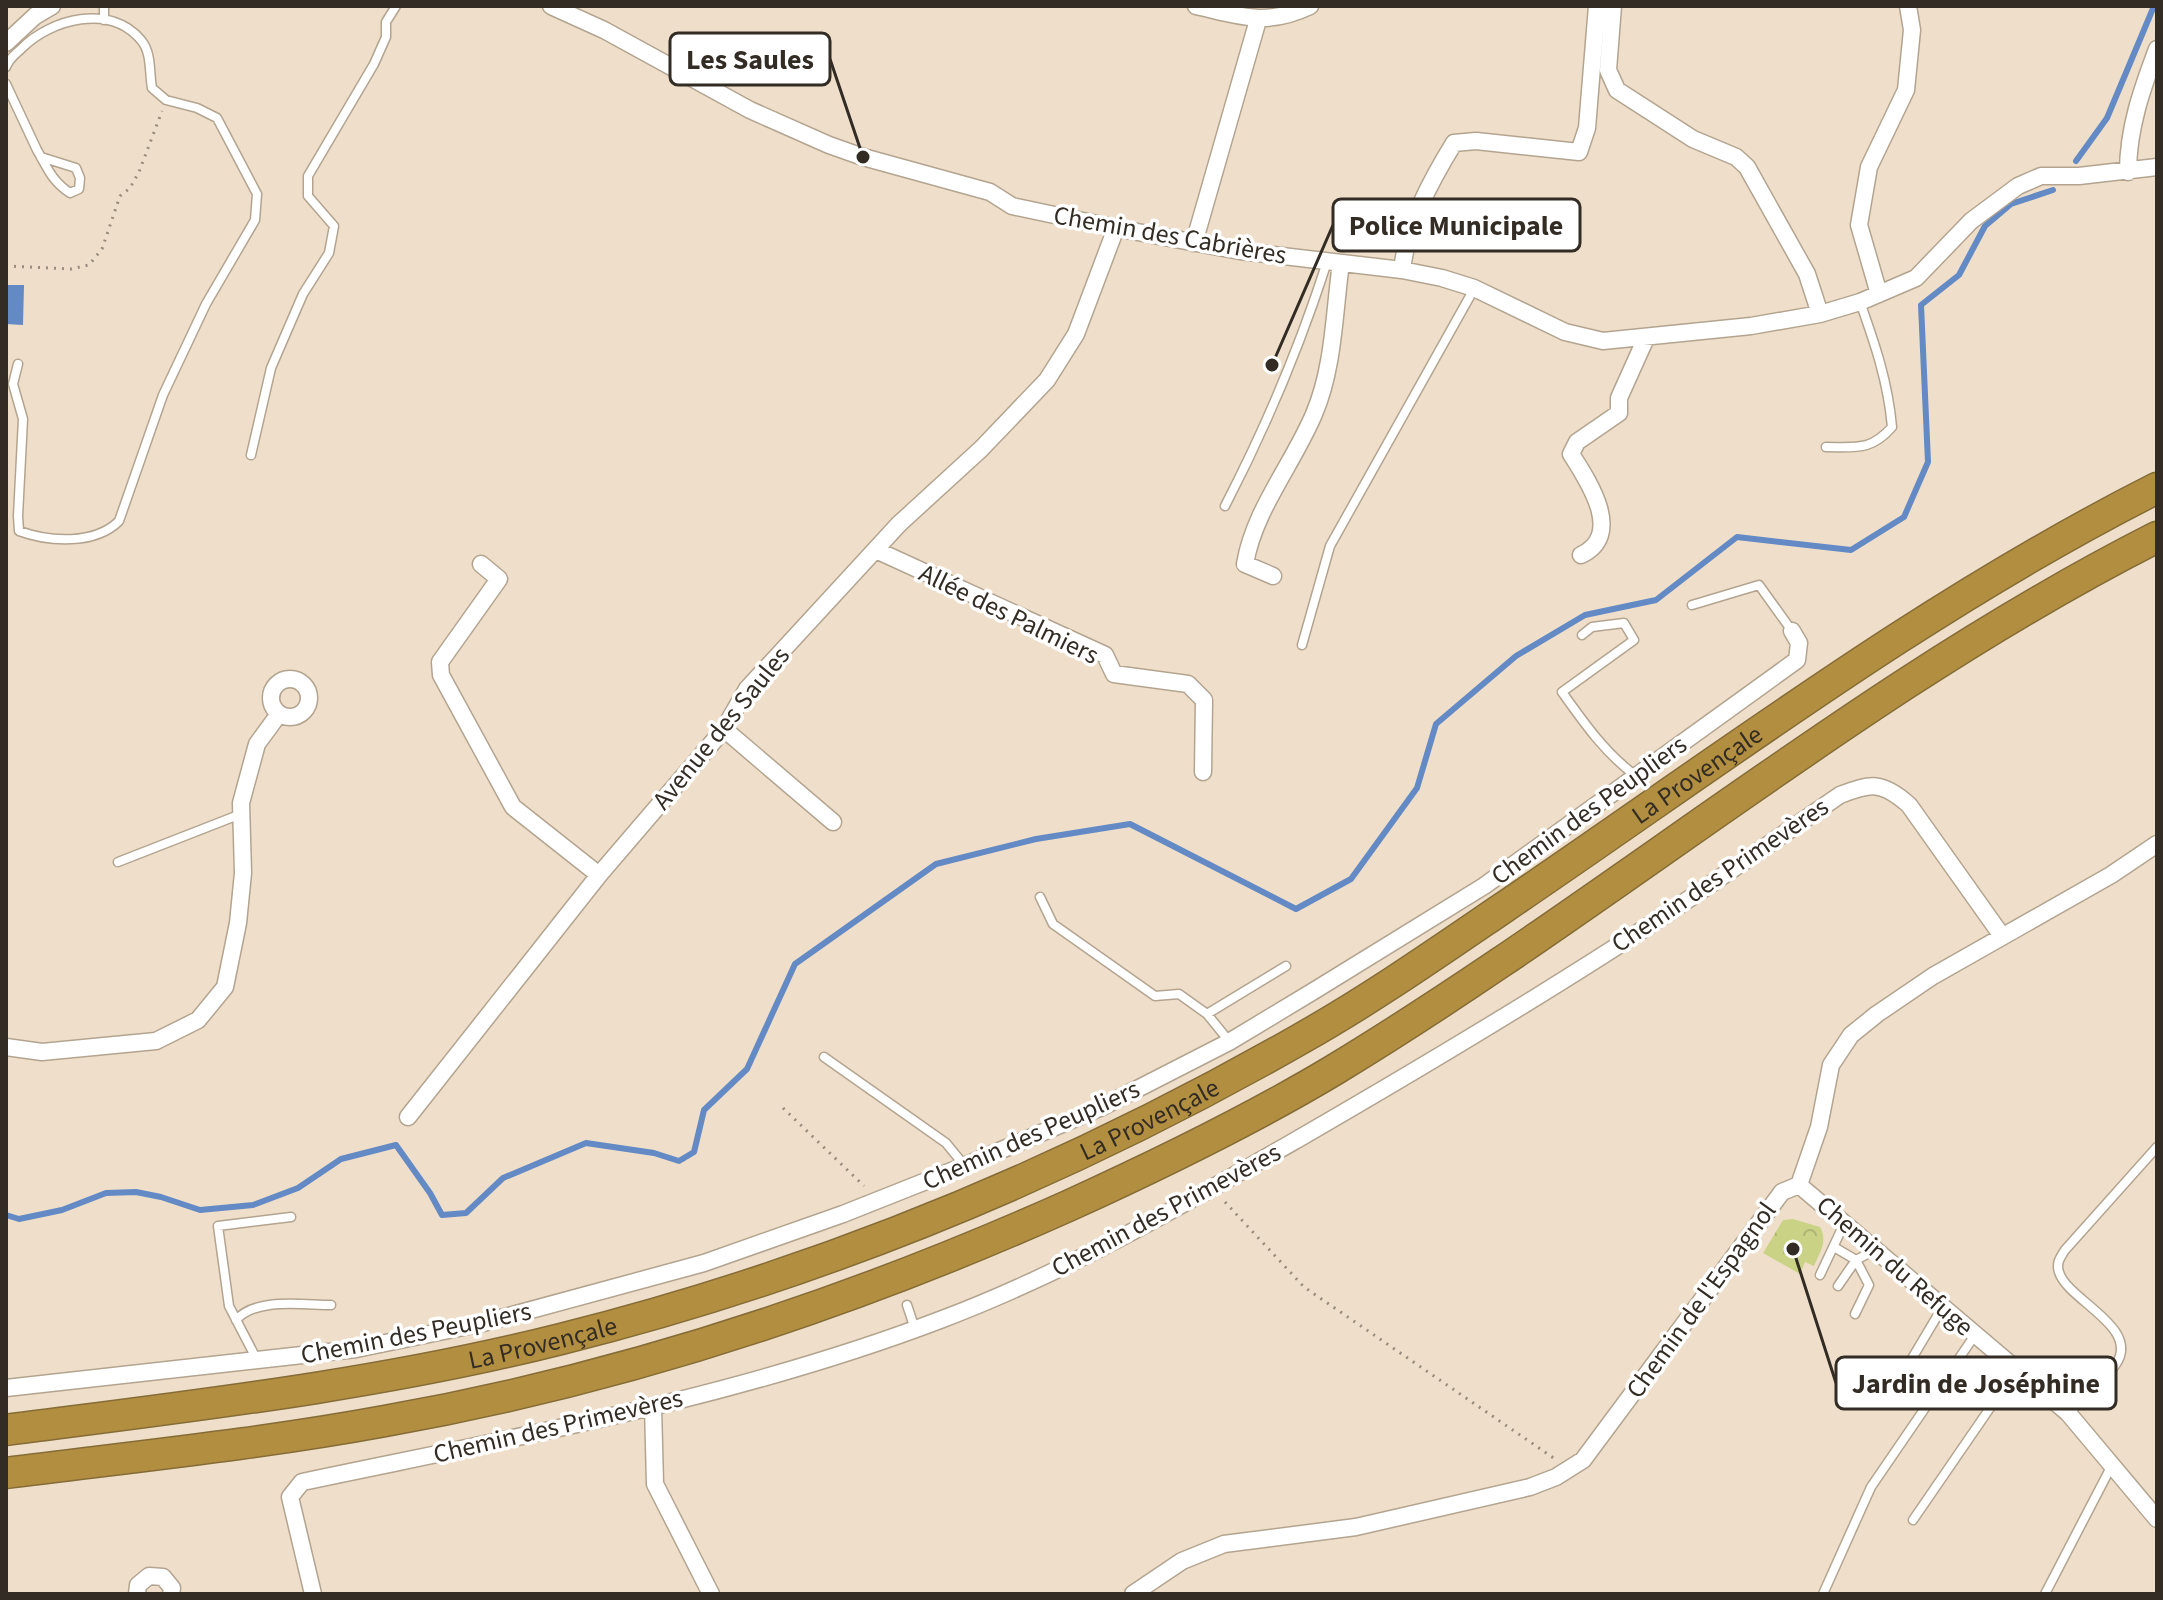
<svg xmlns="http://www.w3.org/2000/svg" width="2163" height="1600" viewBox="0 0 2163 1600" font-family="'Source Sans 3',sans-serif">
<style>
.park{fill:url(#park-crowns)}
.water{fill:#638ac5}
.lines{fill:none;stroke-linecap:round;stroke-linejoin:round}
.stream{stroke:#638ac5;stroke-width:6}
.service-casing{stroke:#b3a490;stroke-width:11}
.minor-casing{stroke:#b3a490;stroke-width:19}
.motorway-casing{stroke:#856c36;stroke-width:33}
.path{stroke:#978c7d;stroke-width:3;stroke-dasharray:2 6;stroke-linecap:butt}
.service{stroke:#fff;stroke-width:8}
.minor{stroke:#fff;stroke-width:16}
.motorway{stroke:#b28e40;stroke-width:30}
.labels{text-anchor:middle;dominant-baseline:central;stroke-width:7;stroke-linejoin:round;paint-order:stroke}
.street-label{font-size:26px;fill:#322c24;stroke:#fff}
.leader{fill:none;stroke:#322c24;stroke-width:3}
.callout-dot{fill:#322c24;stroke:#fff;stroke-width:3}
.callout{fill:#fff;stroke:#322c24;stroke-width:3}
.callout-label{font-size:28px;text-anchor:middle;font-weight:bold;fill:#322c24}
</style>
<defs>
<pattern id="park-crowns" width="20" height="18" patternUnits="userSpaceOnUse" patternTransform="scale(2)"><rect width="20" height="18" fill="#cad285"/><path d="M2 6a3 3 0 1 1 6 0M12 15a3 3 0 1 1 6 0" fill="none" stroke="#aeb473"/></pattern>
</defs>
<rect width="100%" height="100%" fill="#efdfca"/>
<path class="park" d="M1793,1219L1820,1227C1828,1241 1820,1252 1814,1266L1805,1262L1800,1274L1763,1253L1783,1220Z"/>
<path class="water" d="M6,285H24L23,325L6,324Z"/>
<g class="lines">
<path class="stream" d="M2076,161L2107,118L2154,6
M6,1215L19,1219L62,1210L106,1193L136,1192L161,1197L200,1210L253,1205L298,1188L341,1159L396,1145L430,1193L442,1215L466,1213L503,1178L586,1143L654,1153L679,1161L694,1152L704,1110L747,1069L795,964L936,864L1036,839L1130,824L1296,909L1351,879L1417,788L1436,724L1516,656L1585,615L1656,600L1737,537L1851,550L1904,517L1928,462L1921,305L1959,275L1985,226L2011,204L2053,190"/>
<g class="service-casing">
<path id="service" d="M104,6V20
M6,67C9,58 16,54 22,48C51,19 110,3 141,40C152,53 149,72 152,88L166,100L197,108L217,118L257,194L255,220L206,304L163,395L119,521C95,545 49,542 19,531L18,516L23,419L13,384L18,364
M6,84L37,150C48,169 52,181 70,193L79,189L80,178L76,168L41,157
M1826,447C1856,447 1871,451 1892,427C1888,382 1875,344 1860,302
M251,455L271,368L303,294L329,253L334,226L308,196V176L374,64L386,37V22L396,6
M1225,506C1267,425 1299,349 1327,262
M1692,605L1759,585L1792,631
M1582,635L1592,627L1624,623L1634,640L1562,692C1584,723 1605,753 1636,776
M1302,645L1330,546L1474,289
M118,862L241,814
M1040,897L1053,924L1155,996L1179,994L1207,1014L1229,1041
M1207,1014L1286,966
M824,1057L946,1143L964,1165
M1834,1247L1856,1260L1869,1285L1855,1314
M1820,1275L1844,1224
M1838,1286L1856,1260L1875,1250
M907,1305L915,1329
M236,1320C256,1297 304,1305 331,1305
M257,1360L229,1306L218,1226L291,1217
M1895,1387L1942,1308
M2069,1413C2084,1397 2104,1382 2116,1364C2141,1327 2067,1300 2059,1272C2056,1263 2060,1258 2065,1250L2157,1147
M1913,1520L2016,1370
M1823,1594L1871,1487L1975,1335
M2045,1594L2111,1467"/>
</g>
<g class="minor-casing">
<path id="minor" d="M551,6L604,30L750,110L829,145L863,157L990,192L1012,206L1116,228L1240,251L1402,270L1442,278L1474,288L1565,332L1603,341L1751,326L1820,314L1860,302L1916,278L1971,221L2018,186L2041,176H2079L2157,167
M1196,6C1240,16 1266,27 1310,6
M1613,6L1608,70L1617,90L1693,139L1736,157L1747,167L1807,274L1820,314
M6,43L35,16L52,6
M2128,172C2128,128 2142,89 2157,49
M1194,243L1258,20
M1402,270C1407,225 1430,182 1454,143L1476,141L1579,152L1587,128L1597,6
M1879,294L1859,225L1869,167L1906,90L1912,30L1908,6
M876,550L1105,655L1114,674L1188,684L1204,700L1203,772
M1581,555C1624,535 1589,482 1571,454L1577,442L1619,413V398L1646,338
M481,564L499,579L440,662L441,675L513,807L599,875
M1273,576L1245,564C1254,510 1293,464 1314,414C1334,367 1334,313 1341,263
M271 698a19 19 0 1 1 38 0a19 19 0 1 1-38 0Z
M724,729L833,822
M6,1047L42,1052L156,1041L198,1020L225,987L238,923L243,873L241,803L257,744L279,714
M408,1117L599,875L724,729L747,689L899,524L981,449L1047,380L1076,334L1116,228
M1799,1185L2068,1413L2157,1519
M6,1388L356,1349L483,1323L704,1263L843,1214L964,1166L1102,1107L1229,1042L1312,992L1484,886L1797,660L1799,643L1792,631
M653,1406L655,1484L711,1594
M137,1594L138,1585L149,1576L163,1577L172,1588L171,1594
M313,1594L290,1497L302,1482C516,1437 735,1398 940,1320C1065,1273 1183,1205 1298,1139C1419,1069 1540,997 1656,921C1718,880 1779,837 1840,795C1871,783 1882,781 1909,805L2002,936
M1133,1594L1182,1561L1224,1544L1356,1527L1530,1487L1556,1477L1583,1460L1782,1192L1799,1185L1819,1127L1831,1065L1851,1035L1877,1014L1933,976L2111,875L2157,844"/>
</g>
<g class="motorway-casing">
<g id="motorway">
<path id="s1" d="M6,1430C192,1406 379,1385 561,1339C821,1274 1070,1171 1302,1038C1371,999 1437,953 1503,908C1717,763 1925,605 2157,488"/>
<path d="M6,1473C132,1457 260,1444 385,1421C622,1379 849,1304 1068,1206C1158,1165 1249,1121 1334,1070C1614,900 1865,685 2157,537"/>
</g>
</g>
<path class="path" d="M6,266L71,269L89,265L102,249L120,196L130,188L139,172L162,111
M783,1108L864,1186
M1225,1202L1304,1287L1555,1459"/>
<use href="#service" class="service"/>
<use href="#minor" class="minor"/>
<use href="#motorway" class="motorway"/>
</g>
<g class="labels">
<g class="street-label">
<text transform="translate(1170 235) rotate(10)">Chemin des Cabrières</text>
<text transform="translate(1009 614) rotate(26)">Allée des Palmiers</text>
<text transform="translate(721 728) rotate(-51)">Avenue des Saules</text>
<text stroke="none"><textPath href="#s1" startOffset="1840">La Provençale</textPath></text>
<text transform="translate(1589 810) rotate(-36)">Chemin des Peupliers</text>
<text transform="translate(1720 875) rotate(-34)">Chemin des Primevères</text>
<text stroke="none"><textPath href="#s1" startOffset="1192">La Provençale</textPath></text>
<text transform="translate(1031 1135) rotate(-24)">Chemin des Peupliers</text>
<text transform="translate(1166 1210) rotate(-28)">Chemin des Primevères</text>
<text transform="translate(1895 1266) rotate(41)">Chemin du Refuge</text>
<text transform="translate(1701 1300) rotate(-54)">Chemin de l'Espagnol</text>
<text transform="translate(416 1333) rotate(-11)">Chemin des Peupliers</text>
<text stroke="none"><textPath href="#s1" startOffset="544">La Provençale</textPath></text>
<text transform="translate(558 1426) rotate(-13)">Chemin des Primevères</text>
</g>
</g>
<path class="leader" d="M863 157L830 59M1272 365L1333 225M1793 1249L1836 1383"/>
<g class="callout-dot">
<circle cx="863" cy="157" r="8"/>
<circle cx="1272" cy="365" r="8"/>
<circle cx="1793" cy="1249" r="8"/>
</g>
<g class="callout">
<rect x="670" y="33" width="160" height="52" rx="8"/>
<rect x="1333" y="199" width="247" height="52" rx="8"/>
<rect x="1836" y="1357" width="280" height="52" rx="8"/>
</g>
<g class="callout-label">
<text x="750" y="69">Les Saules</text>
<text x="1456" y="235">Police Municipale</text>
<text x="1976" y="1393">Jardin de Joséphine</text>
</g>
<rect width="2163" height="1600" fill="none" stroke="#322c24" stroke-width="16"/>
</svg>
